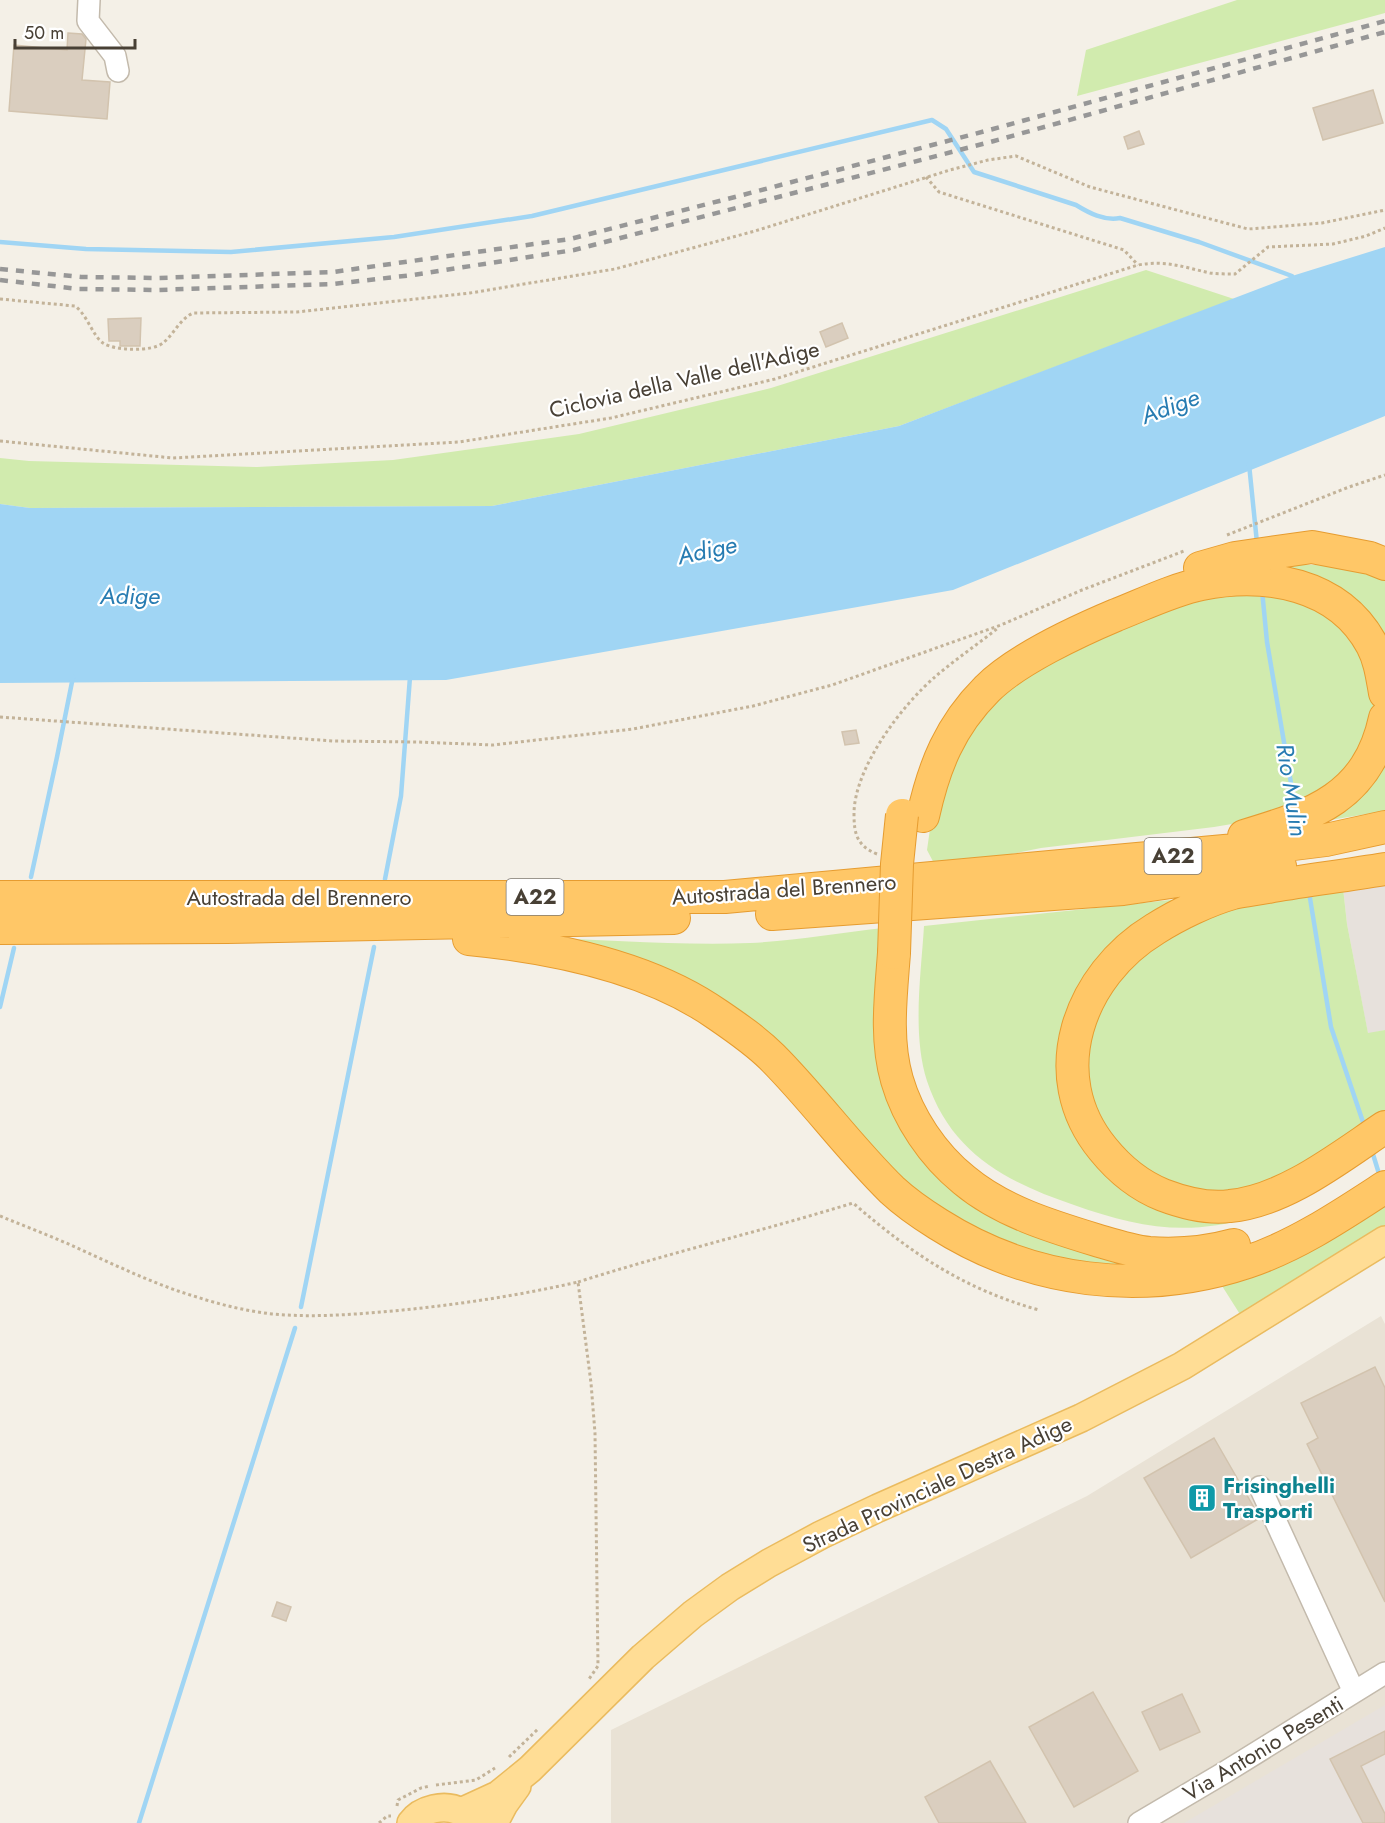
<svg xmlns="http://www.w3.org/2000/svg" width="1385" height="1823" viewBox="0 0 1385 1823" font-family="Jost,sans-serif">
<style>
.residential{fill:#e9e2d5}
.industrial{fill:#e7e1dc}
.green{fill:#d1ebae}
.water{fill:#a0d5f4}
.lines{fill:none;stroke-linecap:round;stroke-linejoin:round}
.stream{stroke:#a0d5f4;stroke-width:4.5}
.building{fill:#dacebf;stroke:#d2c3ae;stroke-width:1.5}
.minor-casing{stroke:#c3baac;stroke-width:24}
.major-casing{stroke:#eabb5f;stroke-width:30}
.highway-casing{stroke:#e69c30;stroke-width:34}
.path{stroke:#c3b399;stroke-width:3;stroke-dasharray:3 3;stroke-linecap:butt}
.minor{stroke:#fff;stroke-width:21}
.major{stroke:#ffdd95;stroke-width:27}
.highway{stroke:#ffc767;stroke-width:32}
.rail{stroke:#979797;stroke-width:4.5;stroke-dasharray:8 8;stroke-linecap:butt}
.highway-bridge-casing{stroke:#e69c30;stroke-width:34;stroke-linecap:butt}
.highway-bridge{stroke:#ffc767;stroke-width:32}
.labels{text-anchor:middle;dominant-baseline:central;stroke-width:4.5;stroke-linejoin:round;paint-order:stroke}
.shield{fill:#fff;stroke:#7f7972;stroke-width:1.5}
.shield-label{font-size:21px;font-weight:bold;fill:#484035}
.street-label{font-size:22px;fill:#484035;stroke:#fff}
.culture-label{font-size:22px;font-weight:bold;fill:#0d838f;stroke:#fff;text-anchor:start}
.water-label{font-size:24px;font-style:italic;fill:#277cb2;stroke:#fff}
</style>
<rect width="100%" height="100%" fill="#f4f0e7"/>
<path class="residential" d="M1381,1316L1385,1324V1823H611V1730L1087,1496Z"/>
<path class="industrial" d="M1385,881V1030L1368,1034L1347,924L1343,888Z
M1385,1705V1731L1330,1759L1363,1823H1184Z
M1385,1754V1814L1361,1766Z"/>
<path class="green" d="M1237,0H1385V13L1077,96L1086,50Z
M1146,270L1234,299L899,426L492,506L30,508L0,504V458L29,461L257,467L393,460L579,434L771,388Z
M1273,564C1312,564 1348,565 1385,579V654Z
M1208,590L1317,601L1357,639L1379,711L1347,780L1274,817L1214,827L1041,848L937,869L927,850L935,794L963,729L1025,670Z
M1385,755V811L1318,822Z
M1343,888L1347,924L1368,1033L1385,1030V1117L1270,1186L1194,1195L1127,1161L1086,1094L1089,1024L1139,953L1228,907Z
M1199,897L1076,1005L1099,1158L1252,1217C1187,1237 1136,1227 1074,1205C1006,1182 951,1153 927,1081C912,1034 921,975 924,926Z
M883,928L886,1066L981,1205L1236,1258L1073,1270L934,1214L788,1064L534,938C606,939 678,946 750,943C794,941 839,933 883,928Z
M1385,1195V1227L1243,1319L1217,1278Z"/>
<path class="water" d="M1385,247V416L953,590L446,680L0,683V504L30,508L492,506L899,426L1292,276Z"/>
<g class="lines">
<path class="stream" d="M0,242L86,249L231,252L394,237L532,216L932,120L946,129L974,172L1076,205C1089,213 1104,221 1120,218L1199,242L1292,276
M1249,464L1257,543
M1262,590L1267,642L1295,807
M31,877L57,757L73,677
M385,879L401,796L410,677
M1309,892L1331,1027L1365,1128
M0,1007L14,948
M1372,1151L1380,1177
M301,1307L374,947
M139,1823L295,1328"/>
</g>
<path class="building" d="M68,33L82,34L86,39L82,80L110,82L107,119L9,111L14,45L67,50Z
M1373,90L1383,123L1323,140L1313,108Z
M1139,131L1144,144L1128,149L1124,137Z
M141,318L140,346H120V341H109L108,319Z
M842,323L848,338L826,347L820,332Z
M856,730L859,743L845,745L842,732Z
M1375,1367L1385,1388V1602L1307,1444L1318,1438L1301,1403Z
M1214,1438L1260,1518L1191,1558L1144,1478Z
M277,1602L291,1607L286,1621L272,1616Z
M1093,1692L1138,1771L1074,1807L1029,1727Z
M1182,1694L1200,1732L1160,1750L1142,1712Z
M1385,1731V1754L1361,1766L1385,1814V1823H1363L1330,1759Z
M990,1761L1026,1823H939L925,1797Z"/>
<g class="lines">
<g class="minor-casing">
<path id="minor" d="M89,0L88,21L115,56L118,71
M1260,1487L1354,1692
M1139,1823L1222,1774L1385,1673"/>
</g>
<g class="major-casing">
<path id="major" d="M461,1812L498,1795L530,1769L643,1657L693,1614L730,1587L769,1563L821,1535L878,1508L1081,1418L1182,1366L1385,1240
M411,1823C421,1809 445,1803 461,1812C465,1814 469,1820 472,1823
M494,1823L504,1804L517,1786"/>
</g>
<g class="highway-casing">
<path id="highway" d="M1200,568L1235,558L1312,547L1370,558L1385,564
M923,816C934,766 950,726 987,689C1016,660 1078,631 1116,615C1144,604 1172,590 1201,584C1265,571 1339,583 1372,645C1380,660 1382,676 1385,693
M1244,836C1314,815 1368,797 1385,718
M1385,869C1348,875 1310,880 1273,886C1260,889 1246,890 1233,893C1208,900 1177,915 1155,929C1079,975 1042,1075 1103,1149C1120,1170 1138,1185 1163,1195C1184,1203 1207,1209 1230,1206C1285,1201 1340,1157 1385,1127
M0,897H725L1278,846L1326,840L1385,827
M772,914L1123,889L1280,866
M0,928L227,927L674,918
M469,939C551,947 650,967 718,1015C737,1028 756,1041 772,1057C814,1099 849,1148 892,1190C906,1203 922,1214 938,1224C1031,1283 1142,1297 1247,1262C1296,1246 1342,1215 1385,1187
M894,953C891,994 885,1039 897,1080C908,1118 933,1155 964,1180C1001,1211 1050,1226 1096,1240C1113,1245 1131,1251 1149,1253C1178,1255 1205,1253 1234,1245"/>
</g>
<path class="path" d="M926,177L939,192L1124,250L1138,265
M0,299L75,306C88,316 92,335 103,343C115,351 152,352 163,343C174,334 180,319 193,313L297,312L470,293L615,269L755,231L950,170L988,160L1016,156L1090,187L1248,229L1322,223L1385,210
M0,441L173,458L459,442L611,418L775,379L1138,265C1166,260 1183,267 1210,273C1218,274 1227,274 1235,274L1268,247L1333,244L1366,236L1385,228
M1227,535L1349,487L1385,475
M0,717L333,741L417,742L493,745L633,729L753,706L832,685L1001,625L1082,590L1184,551
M877,854C857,846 854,834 854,814C854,768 902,705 936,676C956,659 978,644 998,628
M0,1216C29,1228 59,1239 88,1253C124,1269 159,1286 197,1297C221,1305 247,1311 272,1314C316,1318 360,1314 403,1310C462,1304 521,1295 578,1282L591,1383L595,1433L598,1666L589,1679
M578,1282C669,1253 762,1231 853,1203C912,1254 964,1289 1039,1310
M509,1757L539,1728
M436,1785L476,1780L495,1768
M397,1806L398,1800L421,1788L430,1786
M379,1823L387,1816H391"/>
<use href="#minor" class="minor"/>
<use href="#major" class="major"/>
<use href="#highway" class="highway"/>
<path class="rail" d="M0,269L81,277L157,278L333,272L570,239L735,197L993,129L1385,21
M0,280L79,289L157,290L333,284L413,275L574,250L994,141L1385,32"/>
<g class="highway-bridge-casing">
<path id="highway-bridge" d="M894,953L897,864L902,815"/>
</g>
<use href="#highway-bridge" class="highway-bridge"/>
</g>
<defs>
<g id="building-square" transform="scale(1.5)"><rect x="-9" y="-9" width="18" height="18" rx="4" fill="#0f9aa8" stroke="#fff"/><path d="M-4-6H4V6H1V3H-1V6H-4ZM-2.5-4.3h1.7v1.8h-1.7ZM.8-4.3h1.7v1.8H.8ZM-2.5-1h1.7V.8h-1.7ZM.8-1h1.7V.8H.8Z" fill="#fff"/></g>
</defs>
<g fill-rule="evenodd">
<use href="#building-square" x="1202" y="1498"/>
</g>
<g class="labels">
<g class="shield">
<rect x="1144.5" y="838" width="57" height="36" rx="4.5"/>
<rect x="506.5" y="879" width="57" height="36" rx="4.5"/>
</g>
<g class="shield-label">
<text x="1173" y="856">A22</text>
<text x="535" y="897">A22</text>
</g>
<g class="street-label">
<text transform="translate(684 379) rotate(-13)">Ciclovia della Valle dell'Adige</text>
<text transform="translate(784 889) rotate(-4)">Autostrada del Brennero</text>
<text x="299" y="897">Autostrada del Brennero</text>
<text transform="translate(937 1484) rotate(-25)">Strada Provinciale Destra Adige</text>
<text transform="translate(1263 1748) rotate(-31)">Via Antonio Pesenti</text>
</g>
<g class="culture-label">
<text x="1223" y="1485">Frisinghelli<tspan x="1223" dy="25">Trasporti</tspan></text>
</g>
<g class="water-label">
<text transform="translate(1170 406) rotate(-20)">Adige</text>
<text transform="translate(707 550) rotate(-12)">Adige</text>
<text x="130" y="595">Adige</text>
<text transform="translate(1292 790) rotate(81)">Rio Mulin</text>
</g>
</g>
<path d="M15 39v9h120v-9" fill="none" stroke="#484035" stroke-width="3"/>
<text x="24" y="39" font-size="18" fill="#484035" stroke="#ffffff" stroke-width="4.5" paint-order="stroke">50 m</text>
</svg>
